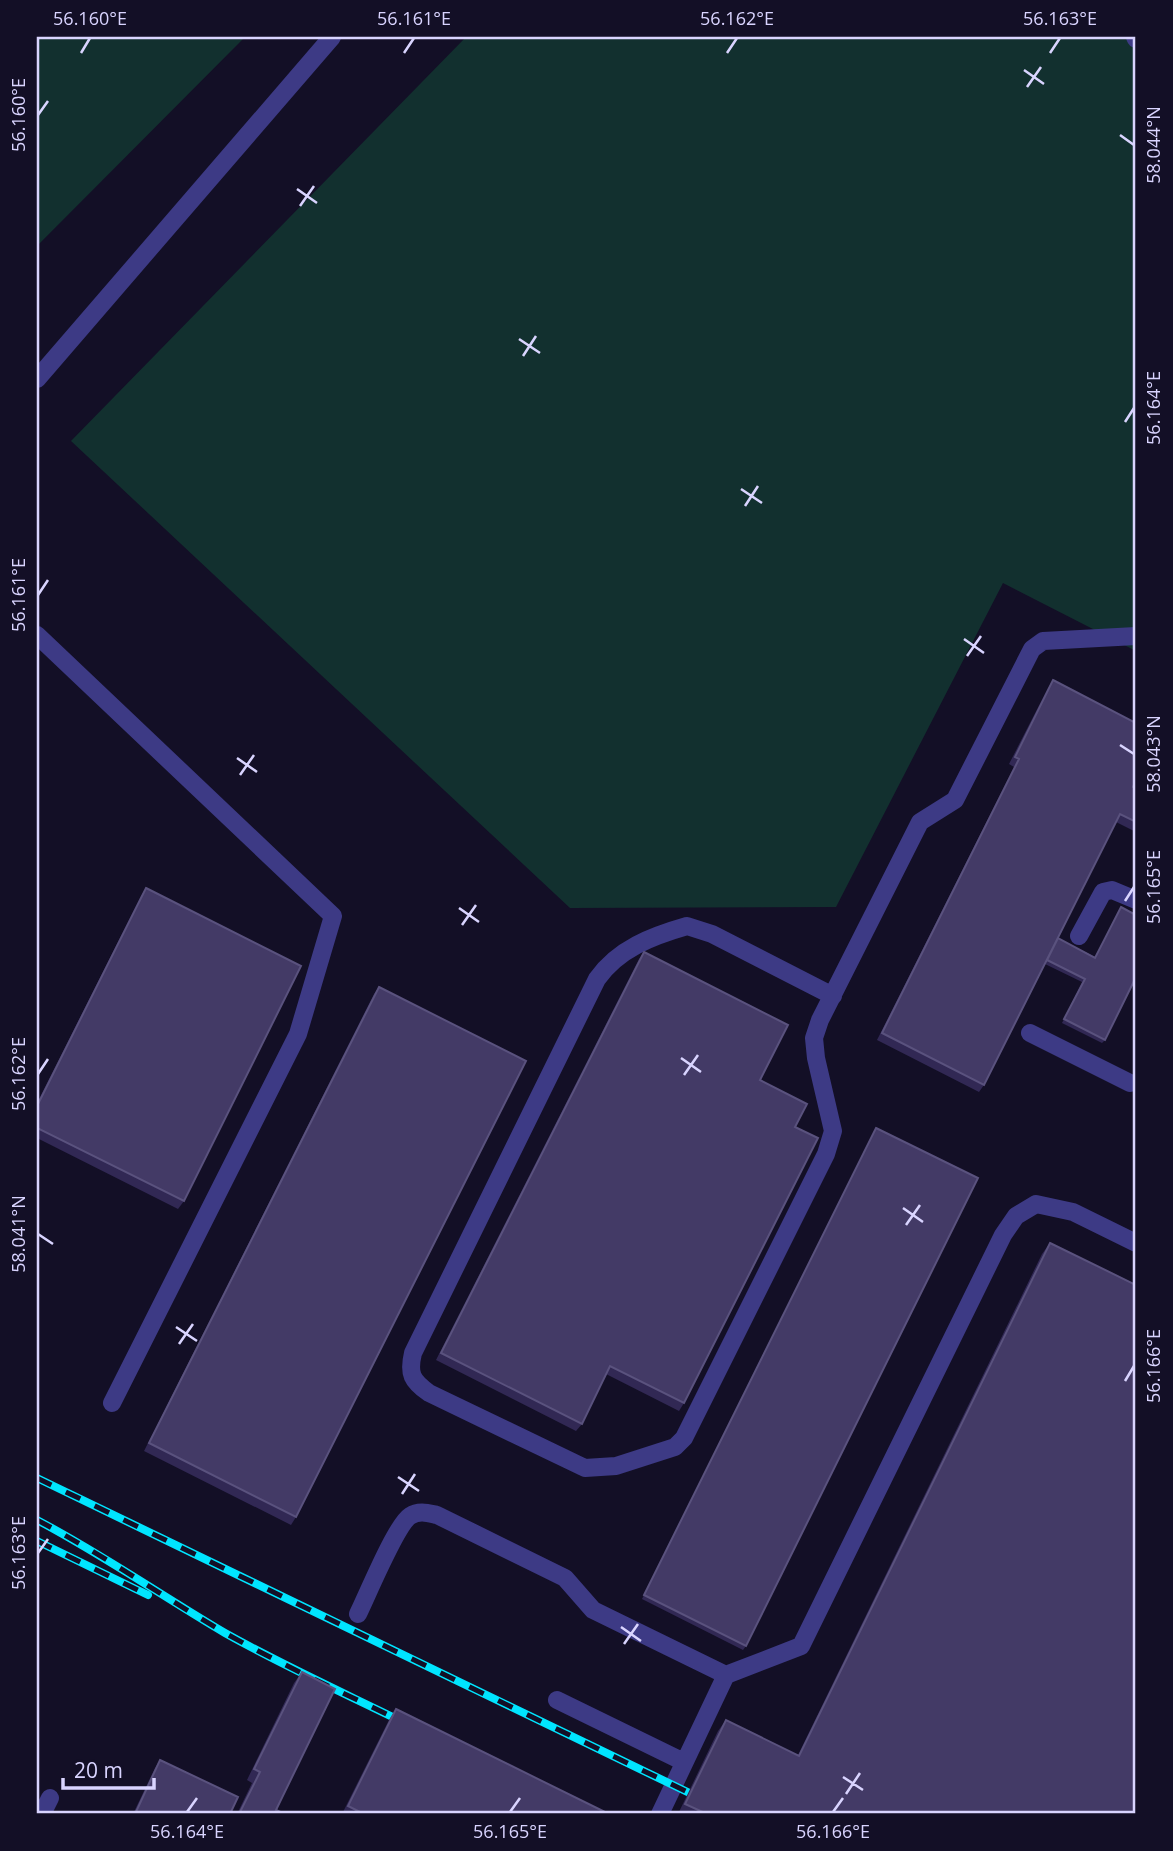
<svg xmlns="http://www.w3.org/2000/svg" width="1173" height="1851" viewBox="0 0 1173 1851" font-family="'Open Sans',sans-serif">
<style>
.green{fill:#12302f}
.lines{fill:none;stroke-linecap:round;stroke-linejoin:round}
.lane{stroke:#3d3a85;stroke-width:18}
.street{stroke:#3d3a85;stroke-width:18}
.rail-casing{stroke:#00e5ff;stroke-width:8}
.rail{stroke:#130f26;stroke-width:5;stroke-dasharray:16;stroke-linecap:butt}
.wall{fill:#312854}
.building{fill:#433a66;stroke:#5a527e;stroke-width:2}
.ticks{fill:none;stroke:#d9d4ff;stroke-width:2.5}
.neatline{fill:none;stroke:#d9d4ff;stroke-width:2.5}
.ticks-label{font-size:18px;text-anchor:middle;fill:#d9d4ff}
</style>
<rect width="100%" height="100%" fill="#130f26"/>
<path class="green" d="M37,37H245L37,246Z
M466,37H1136V651L1003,583L836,907L570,908L71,441Z"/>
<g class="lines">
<path class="lane" d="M37,379L332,37
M37,635L333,916L298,1034L112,1403
M1079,936L1103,892L1112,890L1136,900
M833,996L712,934L687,926C652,936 618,949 597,979L413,1353C408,1374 412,1381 429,1393L585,1468L616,1466L675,1447L684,1438L826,1154L833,1131L816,1058L814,1038L820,1020L920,822L955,800L1032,649L1043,641L1136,636
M1030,1033L1130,1083
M358,1614C367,1596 396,1525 410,1516C419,1510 428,1513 437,1515L565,1578L593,1610L726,1675
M557,1700L684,1762
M42,1814L50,1798
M660,1814L726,1675L801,1646L1003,1235L1016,1216L1036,1204L1073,1212L1136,1243"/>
<path class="street" d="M1135,37L1136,39"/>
<g class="rail-casing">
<path id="rail" d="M37,1478L733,1814
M37,1520C102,1554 162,1596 225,1633C284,1666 346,1694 407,1724
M37,1541L148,1595"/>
</g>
<use href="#rail" class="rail"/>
</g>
<path class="wall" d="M1053,680L1133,787L1136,789V832L1116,822L1058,938L1095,957L1121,907L1105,1040L1102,1043L1062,1023L1082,982L1045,964L984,1085L979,1092L877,1040L1014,767L1009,764L1048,688Z
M146,888L184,1201L178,1209L37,1138V1103L141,896Z
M644,952L760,1080L795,1127L684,1403L679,1411L606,1374L582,1424L576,1431L436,1360L639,959Z
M379,987L296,1517L291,1525L144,1451L374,994Z
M876,1128L746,1646L743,1650L642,1599Z
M1050,1243L1136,1814H678L718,1731L726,1720L798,1755L1042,1254Z
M302,1672L276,1810L285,1814H237L252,1783L247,1780L294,1683Z
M396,1709L609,1814H342L389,1720Z
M160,1760L230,1814H133L155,1768Z"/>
<path class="building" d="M1053,680L1136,723V780L1133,787L1136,789V822L1120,814L984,1085L882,1033L1019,759L1015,757Z
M146,888L301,966L184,1201L37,1128V1106Z
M1121,907L1136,915V977L1105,1040L1064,1019L1085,979L1047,960L1058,938L1095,958Z
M644,952L788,1025L760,1080L807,1104L795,1127L818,1138L684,1403L610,1366L582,1424L441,1353Z
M379,987L526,1061L296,1517L149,1443Z
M876,1128L978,1178L746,1646L644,1595Z
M1050,1243L1136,1285V1814H707L685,1804L726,1720L799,1756Z
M302,1672L335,1689L276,1810L285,1814H239L260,1772L254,1769Z
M396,1709L609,1814H364L348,1806Z
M160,1760L238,1797L230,1814H135Z"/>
<path class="ticks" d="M81,53L90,38M404,53L414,38M727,53L737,38M1050,53L1060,38M1024,70L1044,84M1027,87L1041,67M38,115L48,101M1120,135L1134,145M297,189L317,203M300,206L314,186M519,339L540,353M523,356L536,336M1125,422L1134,408M741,489L762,503M745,506L758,486M38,595L48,580M964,639L984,653M967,656L981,636M1120,745L1134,754M237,758L257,772M240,775L254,755M1125,901L1134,887M459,908L479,922M462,925L476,905M681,1058L701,1072M38,1074L48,1059M684,1075L698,1055M903,1208L923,1222M906,1225L920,1205M38,1234L53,1244M176,1327L197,1341M179,1344L193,1324M1125,1381L1134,1366M398,1477L419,1491M402,1494L415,1474M38,1553L48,1539M621,1627L641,1641M624,1644L638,1624M843,1777L863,1790M846,1794L860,1773M187,1812L197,1798M510,1812L520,1798M833,1812L843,1798"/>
<rect width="1173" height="1851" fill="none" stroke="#130f26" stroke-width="77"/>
<path d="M63 1778v10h91v-10" fill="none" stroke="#d9d4ff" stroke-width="3.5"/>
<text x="74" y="1778" font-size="21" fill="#d9d4ff" stroke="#130f26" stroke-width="5" paint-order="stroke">20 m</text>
<rect x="38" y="38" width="1096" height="1774" class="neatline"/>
<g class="ticks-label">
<text x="90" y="25">56.160°E</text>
<text x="414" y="25">56.161°E</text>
<text x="737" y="25">56.162°E</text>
<text x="1060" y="25">56.163°E</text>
<text transform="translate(19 115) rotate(-90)" y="6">56.160°E</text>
<text transform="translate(1154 145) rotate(-90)" y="6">58.044°N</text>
<text transform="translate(1154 408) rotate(-90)" y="6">56.164°E</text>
<text transform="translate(19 595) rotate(-90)" y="6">56.161°E</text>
<text transform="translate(1154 754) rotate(-90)" y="6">58.043°N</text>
<text transform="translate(1154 887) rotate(-90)" y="6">56.165°E</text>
<text transform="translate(19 1074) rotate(-90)" y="6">56.162°E</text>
<text transform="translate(19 1234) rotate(-90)" y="6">58.041°N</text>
<text transform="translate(1154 1366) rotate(-90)" y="6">56.166°E</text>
<text transform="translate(19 1553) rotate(-90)" y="6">56.163°E</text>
<text x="187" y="1838">56.164°E</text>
<text x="510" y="1838">56.165°E</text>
<text x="833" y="1838">56.166°E</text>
</g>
</svg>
